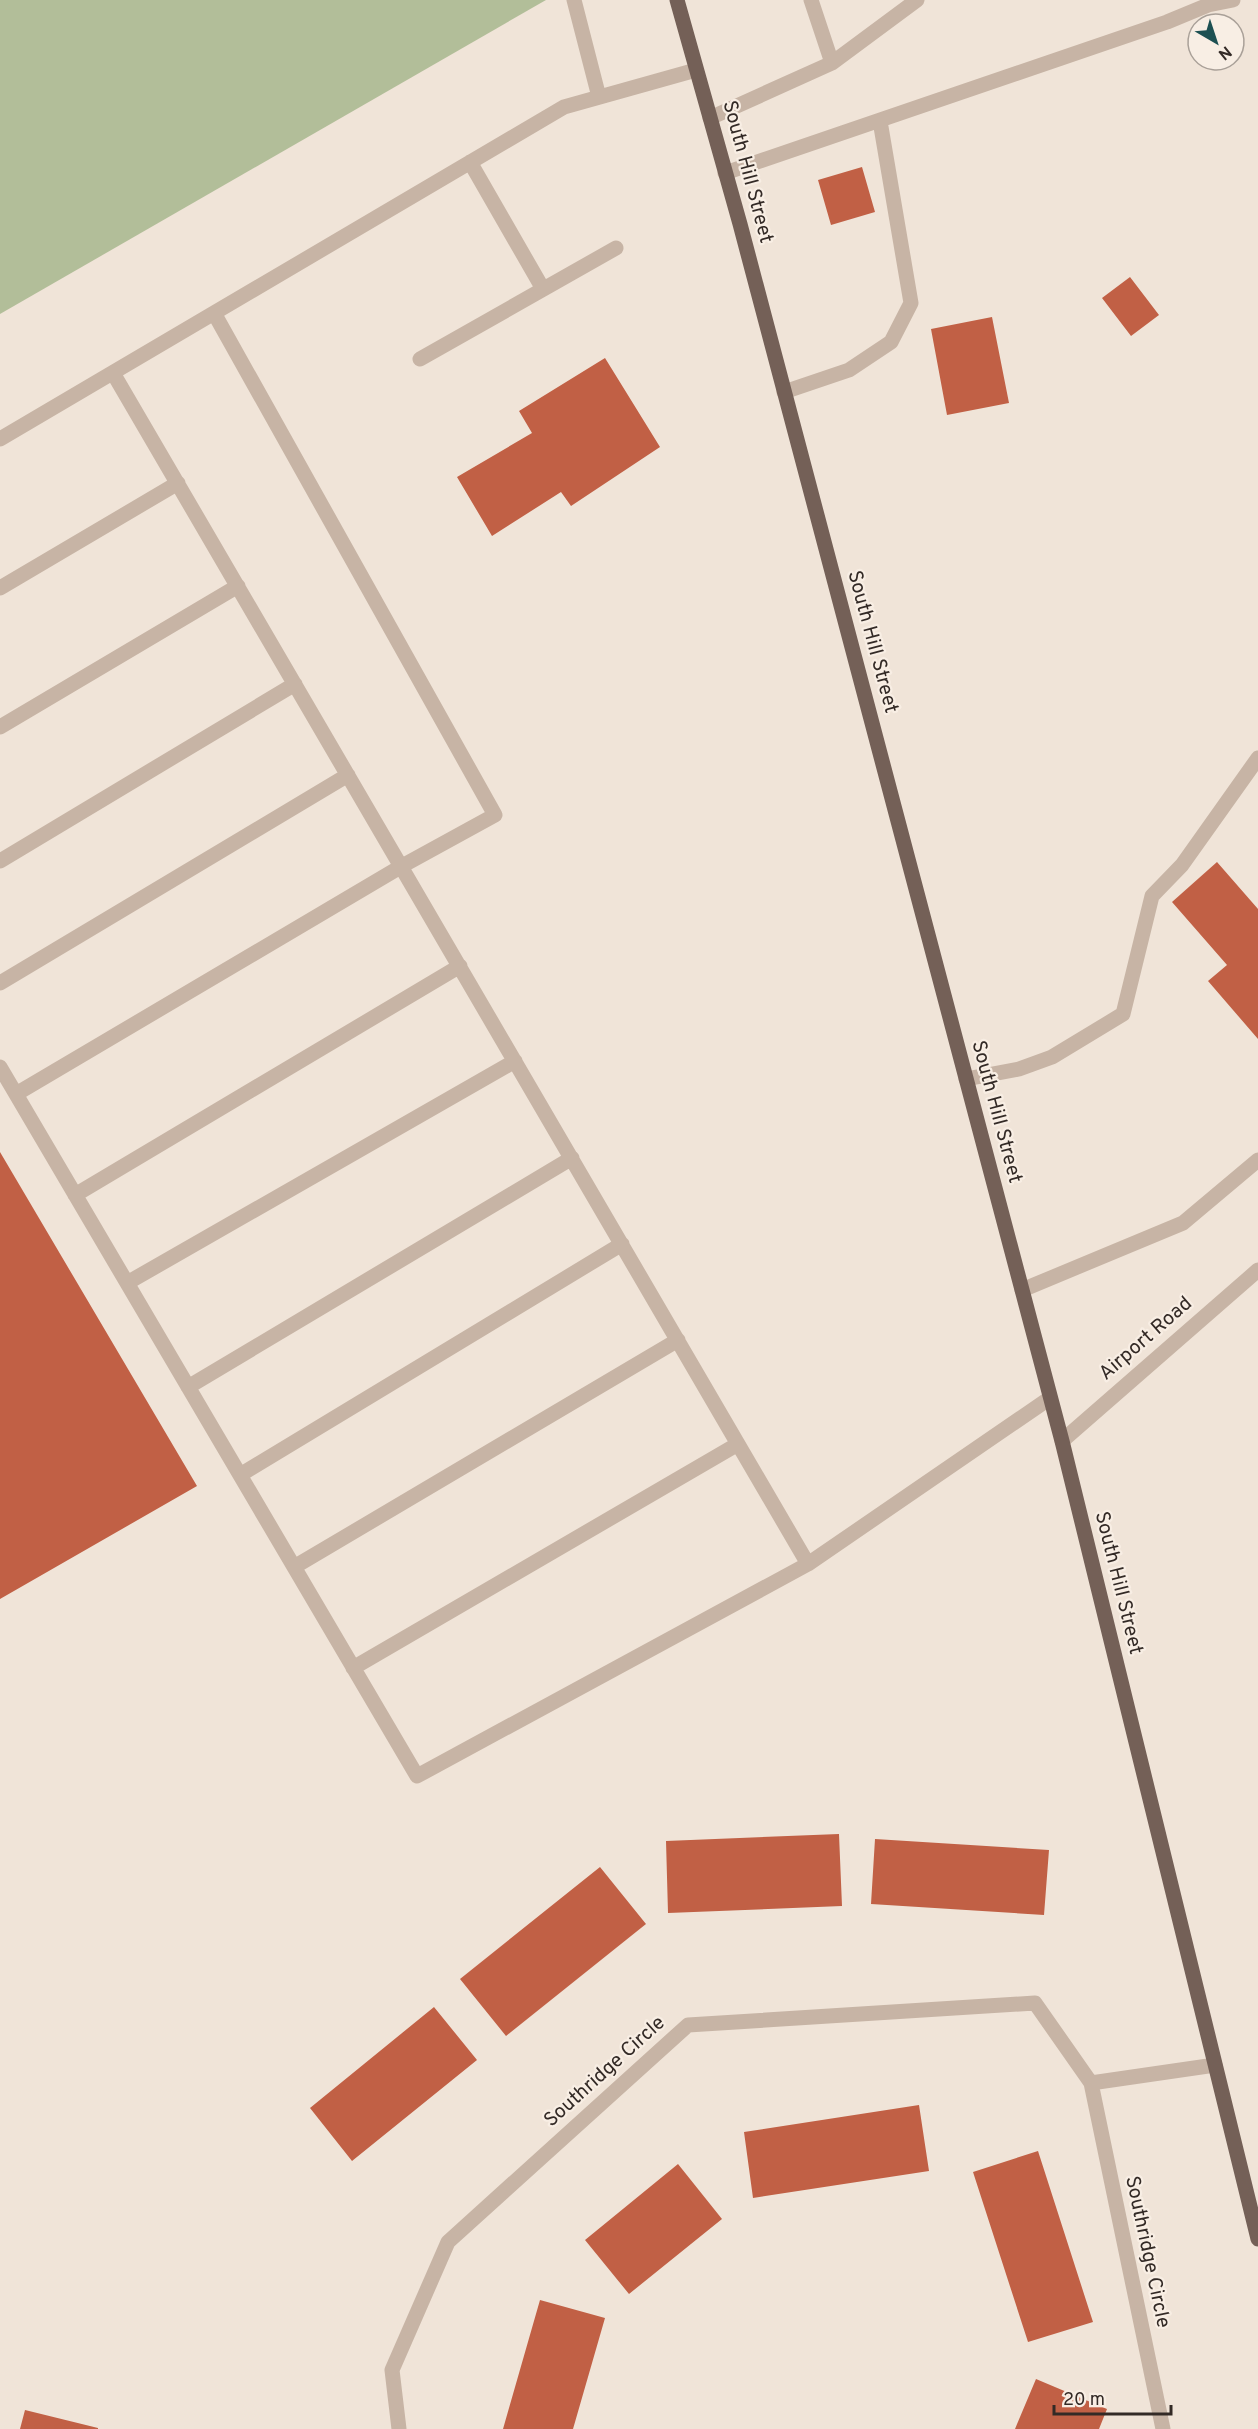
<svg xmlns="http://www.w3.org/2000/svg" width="1258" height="2429" viewBox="0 0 1258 2429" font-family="Overpass,sans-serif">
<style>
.green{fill:#b2be99}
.building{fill:#c16045}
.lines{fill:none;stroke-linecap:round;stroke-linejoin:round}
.service{stroke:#c7b4a5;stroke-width:15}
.minor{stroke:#c7b4a5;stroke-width:15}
.primary{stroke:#746057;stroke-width:15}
.labels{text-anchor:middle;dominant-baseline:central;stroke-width:4.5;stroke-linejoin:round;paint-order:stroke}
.street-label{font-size:20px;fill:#332a26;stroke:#f8eee4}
</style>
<rect width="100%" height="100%" fill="#f0e4d8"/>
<path class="green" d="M0,0H546L0,314Z"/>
<path class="building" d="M862,167L875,212L831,225L818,180Z
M1130,277L1159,315L1131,336L1102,298Z
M992,317L1009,403L947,415L931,329Z
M605,358L660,447L571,506L561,492L492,536L457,477L532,433L519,411Z
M1217,862L1258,909V1039L1208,981L1227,965L1172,902Z
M0,1152L197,1486L0,1599Z
M839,1834L842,1906L668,1913L666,1841Z
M875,1839L1049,1850L1044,1915L871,1904Z
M600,1867L646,1924L506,2036L460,1979Z
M434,2007L477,2060L352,2161L310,2108Z
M919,2105L929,2171L753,2198L744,2132Z
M1038,2151L1093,2322L1028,2342L973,2172Z
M678,2164L722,2219L629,2294L585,2240Z
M540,2300L605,2318L573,2429H503Z
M1036,2379L1107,2409L1099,2429H1015Z
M25,2410L98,2428V2429H20Z"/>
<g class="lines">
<path class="service" d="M574,0L599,97
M811,0L832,63
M710,118L832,63L917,0
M470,162L543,289
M725,173L1167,22L1208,5L1233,0
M420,359L616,248
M113,373L808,1564
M784,392L849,370L891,342L911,303L880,121
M0,439L564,107L696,70
M0,588L178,483
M0,727L238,586
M0,861L295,684
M0,983L348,775
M0,1067L417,1776L808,1564L1050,1398
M966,1079L1019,1069L1052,1057L1123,1014L1152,896L1182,865L1258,758
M16,1094L402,866L495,815L214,313
M75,1195L460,966
M127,1283L515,1061
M1022,1290L1183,1223L1258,1160
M188,1387L572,1158
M240,1475L622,1244
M294,1567L678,1340
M353,1668L738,1444"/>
<path class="minor" d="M1062,1441L1258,1270
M1091,2083L1215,2065
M399,2429L392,2370L448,2242L688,2025L1035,2003L1091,2083L1163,2429"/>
<path class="primary" d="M677,0L740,224L1062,1441L1258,2239"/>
</g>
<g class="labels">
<g class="street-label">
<text transform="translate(747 172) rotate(75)">South Hill Street</text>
<text transform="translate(872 642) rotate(75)">South Hill Street</text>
<text transform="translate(996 1112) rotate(75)">South Hill Street</text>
<text transform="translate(1146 1339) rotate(-41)">Airport Road</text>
<text transform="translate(1118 1583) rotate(76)">South Hill Street</text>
<text transform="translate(605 2072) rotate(-42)">Southridge Circle</text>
<text transform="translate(1147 2252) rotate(78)">Southridge Circle</text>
</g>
</g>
<g transform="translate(1216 42) rotate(141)"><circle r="28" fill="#f8eee4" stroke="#a9a098" stroke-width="1.5"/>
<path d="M0-4.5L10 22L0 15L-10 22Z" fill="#1d5052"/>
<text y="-9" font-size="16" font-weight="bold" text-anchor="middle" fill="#332a26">N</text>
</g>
<path d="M1054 2405v9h117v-9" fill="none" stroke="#332a26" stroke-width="3"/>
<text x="1063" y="2405" font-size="18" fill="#332a26" stroke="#f8eee4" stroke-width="4.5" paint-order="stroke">20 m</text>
</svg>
